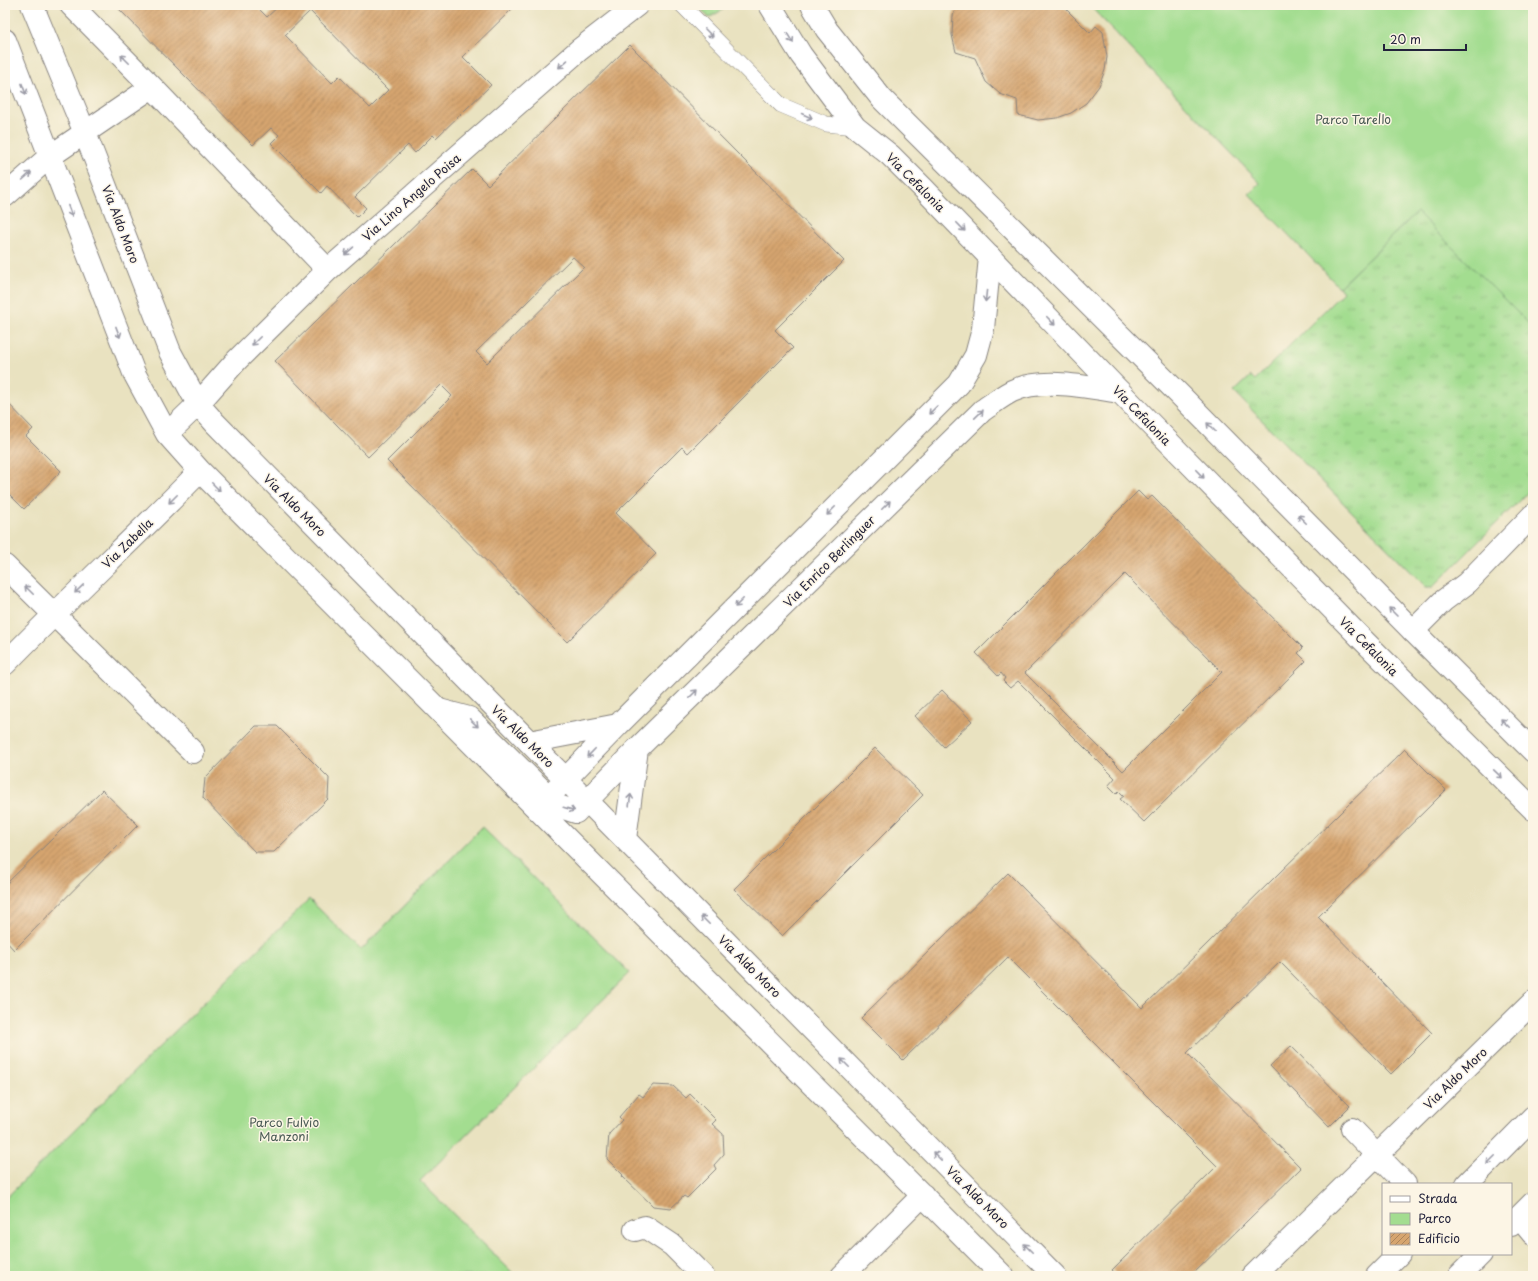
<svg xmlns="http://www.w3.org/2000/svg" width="1538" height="1281" viewBox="0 0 1538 1281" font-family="'Playpen Sans',sans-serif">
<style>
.grass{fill:url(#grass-tufts);stroke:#628066}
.park{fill:#a3dd90;stroke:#628066}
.building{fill:url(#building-hatch);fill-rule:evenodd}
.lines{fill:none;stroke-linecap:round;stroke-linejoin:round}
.service-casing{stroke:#86827e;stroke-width:16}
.minor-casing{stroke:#86827e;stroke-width:24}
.tertiary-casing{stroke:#86827e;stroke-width:24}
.service{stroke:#fff;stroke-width:15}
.minor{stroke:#fff;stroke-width:22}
.tertiary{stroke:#fff;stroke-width:22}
.oneway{stroke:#9c9ca7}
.labels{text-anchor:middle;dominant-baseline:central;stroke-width:3;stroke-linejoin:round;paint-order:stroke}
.park-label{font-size:12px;fill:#495a54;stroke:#fcf5e5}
.street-label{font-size:12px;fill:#22223b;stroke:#fcf5e5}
</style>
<defs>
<pattern id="grass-tufts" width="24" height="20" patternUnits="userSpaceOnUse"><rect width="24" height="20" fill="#a3dd90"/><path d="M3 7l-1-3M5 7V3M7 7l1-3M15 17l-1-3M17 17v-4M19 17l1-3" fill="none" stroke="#8cbd7d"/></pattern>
<pattern id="building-hatch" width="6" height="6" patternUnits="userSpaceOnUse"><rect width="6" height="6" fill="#d6a56f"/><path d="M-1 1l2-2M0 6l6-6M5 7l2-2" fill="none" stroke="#ad865c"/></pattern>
</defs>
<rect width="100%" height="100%" fill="#fcf5e5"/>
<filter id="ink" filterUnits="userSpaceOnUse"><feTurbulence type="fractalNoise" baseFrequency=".025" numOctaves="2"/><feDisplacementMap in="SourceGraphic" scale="8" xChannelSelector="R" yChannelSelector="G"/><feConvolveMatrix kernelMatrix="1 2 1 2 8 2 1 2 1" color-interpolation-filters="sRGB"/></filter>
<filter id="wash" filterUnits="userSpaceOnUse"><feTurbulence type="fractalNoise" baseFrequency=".012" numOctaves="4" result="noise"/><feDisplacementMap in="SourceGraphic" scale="16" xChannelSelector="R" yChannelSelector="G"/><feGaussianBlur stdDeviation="0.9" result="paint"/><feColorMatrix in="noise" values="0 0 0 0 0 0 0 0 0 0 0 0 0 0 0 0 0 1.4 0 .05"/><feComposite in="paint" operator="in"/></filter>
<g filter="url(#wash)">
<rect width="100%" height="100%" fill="#e9e2c0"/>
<path class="grass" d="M698,5H730L709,18Z
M1417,212L1533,328V487L1433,587H1426L1234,392L1251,376L1255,380L1343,292L1339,287Z"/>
<path class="park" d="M1089,5H1533V328L1417,212L1339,287L1249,194L1260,183Z
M482,827L630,973L420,1181L516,1276H5V1199L309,899L361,950Z"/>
<g id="blocks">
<path class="building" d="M119,5H255L267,17L280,5H516L463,57L491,85L436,138L433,135L415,153L408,145L355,197L366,208L357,217L327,186L321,193L271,143L279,135L271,128L253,145L117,7ZM310,11L388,90L370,108L339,76L332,83L285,35Z
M957,5H1062L1090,33L1096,26L1103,32L1107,57L1105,70L1099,86L1086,103L1071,113L1057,118L1038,120L1018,115L1017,100L1000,94L986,82L975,58L956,52L952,35L953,16Z
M630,45L844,261L775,330L793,348L688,453L682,447L616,513L656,554L567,642L387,461L452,396L441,385L368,457L275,361L472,169L488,185ZM573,257L584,267L487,363L476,352Z
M5,400L33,429L26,436L61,471L24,509L5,490Z
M1138,491L1147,500L1152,496L1303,648L1298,653L1306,661L1144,822L1120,799L1124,796L1119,791L1116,794L1108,786L1115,778L1018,681L1010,688L1003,681L1005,678L1001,673L998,676L976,653ZM1125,574L1222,672L1123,771L1025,673Z
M942,690L972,721L944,747L915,716Z
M256,726H277L329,778L328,799L274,852H255L203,798L205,778Z
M875,748L923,795L782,936L734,889Z
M1405,749L1446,790L1318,917L1432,1033L1391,1074L1280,962L1187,1053L1301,1168L1191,1276H1118L1112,1270L1217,1166L1008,957L903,1060L861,1018L1008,873L1142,1008Z
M102,790L138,825L14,950L5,940V885Z
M1291,1046L1350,1106L1329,1127L1270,1066Z
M653,1085L673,1086L686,1098L690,1094L716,1120L712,1124L723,1134L724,1154L714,1165L716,1169L687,1198L684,1196L671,1208L653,1206L622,1176L623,1175L607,1159L609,1134L622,1120L619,1117L639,1094L643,1097Z"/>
</g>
</g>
<g filter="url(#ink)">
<use href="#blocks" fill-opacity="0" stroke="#86827e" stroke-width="1"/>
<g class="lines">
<g class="service-casing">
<path id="service" d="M682,5L781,105L826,124L855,127"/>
</g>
<g class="minor-casing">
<path id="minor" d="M32,5L85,133L170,352L198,404L215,423L1055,1276
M71,5L152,87L328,270
M5,40L134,373L167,434L200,471L1003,1276
M5,196L49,157L152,87
M167,434L198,404L237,360L328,270L579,50L637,5
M5,566L193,752
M1413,631L1443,601L1467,583L1533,515
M5,664C69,598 136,537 200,471
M439,710L469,718L558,806L576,812L637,749
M529,742L618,725L959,384L976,355L983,329L990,257
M556,789L618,725
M625,839L637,749L983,410C992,404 1002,396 1012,391C1043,377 1087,387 1120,392
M1352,1129L1405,1184
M1519,1217L1533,1234
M635,1230L645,1227L672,1245L703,1276
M842,1276L923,1195
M1253,1276L1533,1002"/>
</g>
<g class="tertiary-casing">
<path id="tertiary" d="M770,5L801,55L855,127L890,155L924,189L1151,424L1361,638L1533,809
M812,5L827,30L882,99L1179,394L1413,631L1533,751
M1467,1184L1533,1117
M1511,1225L1533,1203
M1377,1276L1399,1254
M1459,1276L1481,1254"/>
</g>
<use href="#service" class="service"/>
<use href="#minor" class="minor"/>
<use href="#tertiary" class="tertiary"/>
</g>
<defs><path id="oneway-shaft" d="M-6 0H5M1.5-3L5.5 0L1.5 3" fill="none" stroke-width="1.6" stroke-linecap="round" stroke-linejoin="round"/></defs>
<g class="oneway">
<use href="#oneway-shaft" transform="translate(709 33) rotate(45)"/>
<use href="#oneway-shaft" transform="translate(790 38) rotate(58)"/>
<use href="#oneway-shaft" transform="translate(125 59) rotate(-135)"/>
<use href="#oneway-shaft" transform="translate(563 64) rotate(139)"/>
<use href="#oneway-shaft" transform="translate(24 89) rotate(69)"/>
<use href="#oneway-shaft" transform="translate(807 116) rotate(24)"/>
<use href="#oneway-shaft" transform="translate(27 176) rotate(-42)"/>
<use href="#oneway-shaft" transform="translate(70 211) rotate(69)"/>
<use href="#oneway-shaft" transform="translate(961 227) rotate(46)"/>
<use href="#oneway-shaft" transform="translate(349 251) rotate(139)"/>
<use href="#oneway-shaft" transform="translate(986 296) rotate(96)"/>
<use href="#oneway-shaft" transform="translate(1051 321) rotate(46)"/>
<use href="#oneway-shaft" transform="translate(118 332) rotate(69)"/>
<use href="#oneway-shaft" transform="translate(256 341) rotate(135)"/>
<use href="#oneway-shaft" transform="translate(933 410) rotate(135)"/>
<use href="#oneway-shaft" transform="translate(979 414) rotate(-44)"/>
<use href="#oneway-shaft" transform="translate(1211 427) rotate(-135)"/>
<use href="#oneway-shaft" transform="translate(1200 474) rotate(46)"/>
<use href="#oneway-shaft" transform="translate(216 487) rotate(45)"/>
<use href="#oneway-shaft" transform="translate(173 499) rotate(135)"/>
<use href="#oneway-shaft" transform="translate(886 505) rotate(-45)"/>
<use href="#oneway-shaft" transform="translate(831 511) rotate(135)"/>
<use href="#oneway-shaft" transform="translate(1302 519) rotate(-135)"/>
<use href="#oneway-shaft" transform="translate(79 589) rotate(136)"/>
<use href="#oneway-shaft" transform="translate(29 590) rotate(-135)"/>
<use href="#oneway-shaft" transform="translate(739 603) rotate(135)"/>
<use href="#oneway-shaft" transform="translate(1393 612) rotate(-135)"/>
<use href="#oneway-shaft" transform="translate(693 694) rotate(-45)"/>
<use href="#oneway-shaft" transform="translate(474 723) rotate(44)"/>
<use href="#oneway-shaft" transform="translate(1505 723) rotate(-135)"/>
<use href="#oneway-shaft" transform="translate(591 753) rotate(134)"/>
<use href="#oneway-shaft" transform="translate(1498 774) rotate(44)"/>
<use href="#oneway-shaft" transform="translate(630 800) rotate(-82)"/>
<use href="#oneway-shaft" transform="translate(569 809) rotate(16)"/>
<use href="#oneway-shaft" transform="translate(705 920) rotate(-135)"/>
<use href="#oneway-shaft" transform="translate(845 1063) rotate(-135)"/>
<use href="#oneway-shaft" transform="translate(937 1156) rotate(-135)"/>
<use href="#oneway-shaft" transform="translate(1491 1160) rotate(135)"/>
<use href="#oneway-shaft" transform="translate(1028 1248) rotate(-135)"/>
</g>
</g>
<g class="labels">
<g class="park-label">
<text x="1353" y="119">Parco Tarello</text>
<text x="284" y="1122">Parco Fulvio<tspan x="284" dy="14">Manzoni</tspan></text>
</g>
<g class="street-label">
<text transform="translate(916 182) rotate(45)">Via Cefalonia</text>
<text transform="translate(411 197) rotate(-41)">Via Lino Angelo Poisa</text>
<text transform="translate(121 224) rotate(69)">Via Aldo Moro</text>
<text transform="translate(1142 415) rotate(46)">Via Cefalonia</text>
<text transform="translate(295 505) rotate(45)">Via Aldo Moro</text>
<text transform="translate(127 543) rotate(-44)">Via Zabella</text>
<text transform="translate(829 561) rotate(-45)">Via Enrico Berlinguer</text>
<text transform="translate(1369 646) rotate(45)">Via Cefalonia</text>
<text transform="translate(523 736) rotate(45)">Via Aldo Moro</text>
<text transform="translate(750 966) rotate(45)">Via Aldo Moro</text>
<text transform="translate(1455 1078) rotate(-44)">Via Aldo Moro</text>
<text transform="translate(978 1197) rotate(45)">Via Aldo Moro</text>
</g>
</g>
<rect width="1538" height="1281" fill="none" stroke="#fcf5e5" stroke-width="20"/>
<rect x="1382" y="1183" width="130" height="72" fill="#fcf5e5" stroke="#a5a1a1"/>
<rect x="1390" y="1196" width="20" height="6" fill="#ffffff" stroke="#a5a1a1"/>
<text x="1418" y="1203" font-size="12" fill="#22223b">Strada</text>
<rect x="1390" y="1213" width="20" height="12" fill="#a3dd90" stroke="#a5a1a1"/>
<text x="1418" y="1223" font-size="12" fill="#22223b">Parco</text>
<rect x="1390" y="1233" width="20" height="12" fill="url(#building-hatch)" stroke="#a5a1a1"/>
<text x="1418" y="1243" font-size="12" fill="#22223b">Edificio</text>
<path d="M1384 44v6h82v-6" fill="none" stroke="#22223b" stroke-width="2"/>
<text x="1390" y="44" font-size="12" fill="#22223b" stroke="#fcf5e5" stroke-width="3" paint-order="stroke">20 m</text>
</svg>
